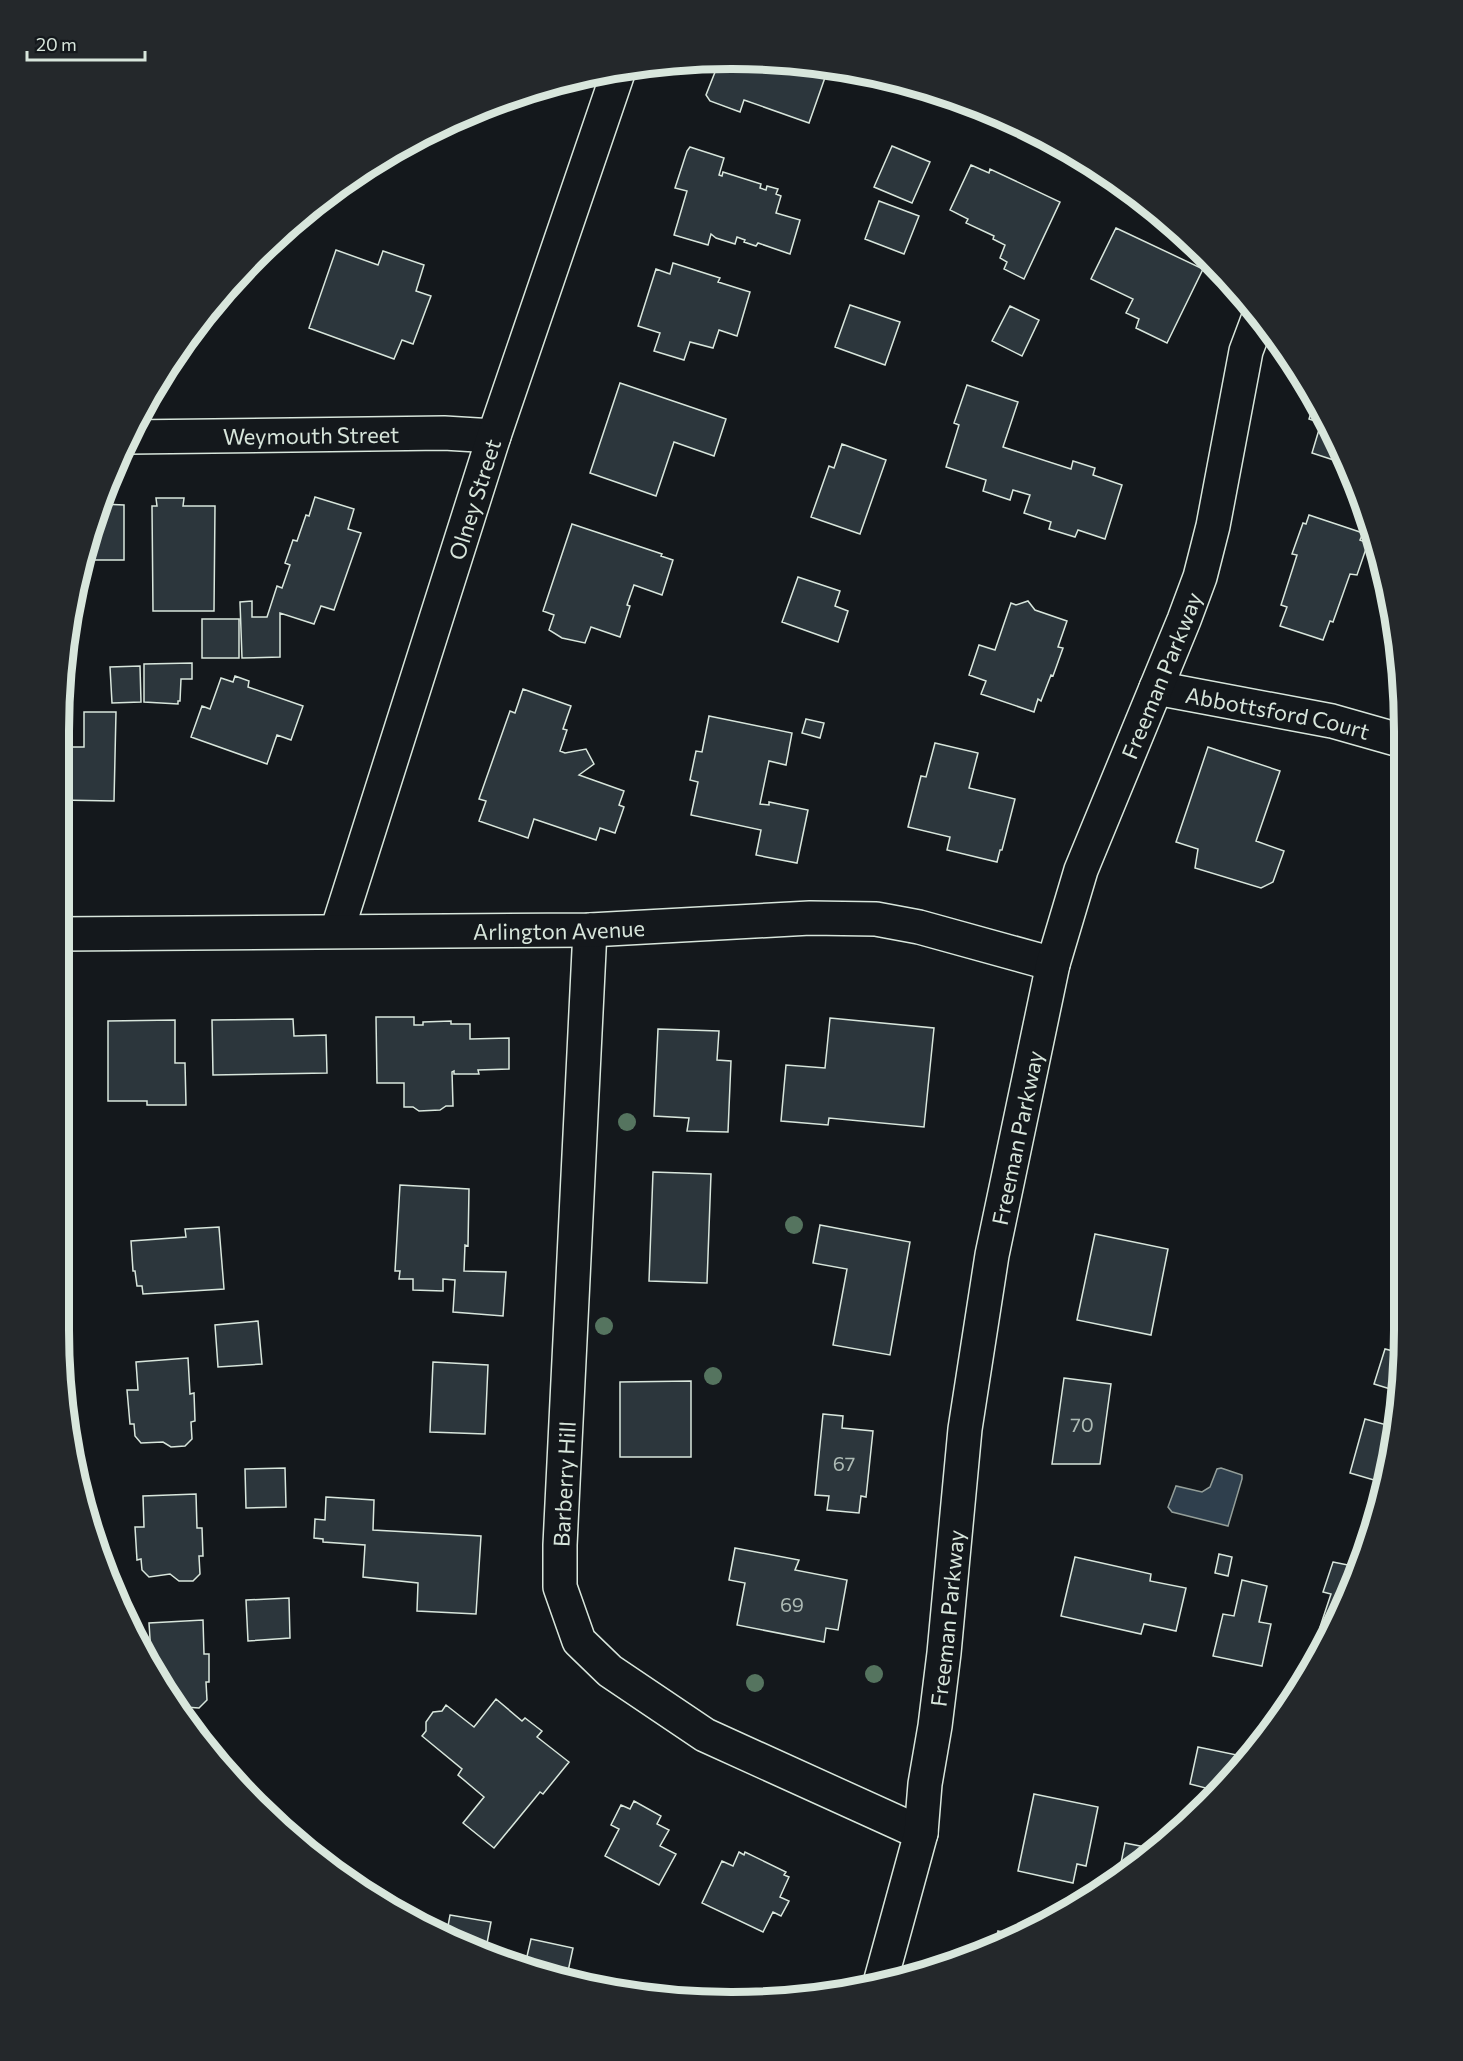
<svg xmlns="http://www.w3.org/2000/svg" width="1463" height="2061" viewBox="0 0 1463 2061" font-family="Commissioner,sans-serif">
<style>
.water{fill:#2f3f4d;stroke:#939e99;stroke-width:1.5}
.building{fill:#2c363c;stroke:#d8e6dc;stroke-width:1.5}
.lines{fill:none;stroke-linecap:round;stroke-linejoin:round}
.minor-casing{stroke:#d8e6dc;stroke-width:36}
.minor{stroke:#14181c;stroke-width:33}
.tree{fill:#55745f}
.labels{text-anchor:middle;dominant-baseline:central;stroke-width:4.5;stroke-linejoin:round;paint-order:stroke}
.number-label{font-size:20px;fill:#adbab4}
.street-label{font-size:22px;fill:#d8e6dc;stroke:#14181c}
.rim{fill:none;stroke:#d8e6dc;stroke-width:8}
</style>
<rect width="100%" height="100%" fill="#14181c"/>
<path class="water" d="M1221,1468L1242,1475V1479L1228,1526L1172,1512L1168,1507L1176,1486L1202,1492L1210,1487L1217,1469Z"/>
<path class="building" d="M775,60L828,69L809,123L744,100L740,112L710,101L706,95L719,62Z
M892,146L930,162L912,203L874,187Z
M690,147L724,158L719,175L722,176L723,172L761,184L760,188L766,190L767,186L778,189L776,194L781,196L776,213L800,220L790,254L758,243L756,246L744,242L745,240L737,237L735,244L716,238L711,234L708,245L674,235L687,191L675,188L687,151Z
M971,165L989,173L990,169L1060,202L1024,279L1004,269L1007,262L1000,258L1005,245L993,239L994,236L966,223L968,219L950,210Z
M879,201L919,216L904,254L865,239Z
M1116,228L1203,269L1167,343L1136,328L1139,319L1126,313L1133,299L1091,279Z
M336,250L378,265L383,251L424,265L416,291L431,296L413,344L402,340L394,359L309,328Z
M673,263L720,278L718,282L750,292L737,336L719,330L713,348L690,342L684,360L654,351L660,333L638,326L656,269L670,274Z
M850,305L900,322L885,365L835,347Z
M1010,306L1039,320L1022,356L992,341Z
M620,383L726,419L714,456L674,442L656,496L590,473Z
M967,385L1018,402L1003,447L1071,469L1073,461L1095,468L1093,475L1122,485L1105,539L1078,530L1075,537L1049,529L1051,522L1024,513L1030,495L1013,490L1010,500L983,491L986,480L946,467L959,425L954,423Z
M1314,403L1335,434L1346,464L1312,453L1321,423L1309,419Z
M842,444L886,460L860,534L811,517L829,466L834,468Z
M315,497L354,509L348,529L361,533L334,610L321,606L314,624L280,613V657L242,658L240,602L252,601V617H267L277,586L282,588L290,565L285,563L293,540L297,541L306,515L309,516Z
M156,498H184L183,506H215L214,611H153L152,506H157Z
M101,504L124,505V560H84Z
M1309,515L1363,533L1360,540L1368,543L1357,575L1350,574L1333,622L1330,621L1323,640L1280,626L1287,607L1281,605L1297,555L1292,554L1303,523L1306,524Z
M572,524L662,554L661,556L673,560L662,595L634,585L627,605L630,606L620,637L591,627L585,643L562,638L549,630L554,615L543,611Z
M798,577L840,591L835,606L848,611L838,642L782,622Z
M1028,601L1035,610L1067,621L1058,647L1063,648L1053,676L1051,675L1041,701L1038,699L1034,712L981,694L986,681L969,675L979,645L995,650L1011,603L1016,605Z
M202,619H239V658H202Z
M192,663V679H181L180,701H178V704L144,702V664Z
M140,666L141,702L112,703L110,667Z
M235,676L249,681L248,687L303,706L291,740L277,735L267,764L191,737L202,706L210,709L221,678L233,682Z
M523,689L571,706L563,729L567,730L560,751L565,753L586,749L594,764L579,775L624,791L619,805L624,807L615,833L600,828L596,840L534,819L528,838L479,821L486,801L479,799L510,711L515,713Z
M84,712H116L114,801L59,800V747H84Z
M709,716L792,733L786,765L769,761L760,804L769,805V802L808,810L797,863L756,855L761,830L691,815L698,782L690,780L696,751L702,752Z
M806,719L824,723L820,738L802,733Z
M935,743L978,753L969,788L1015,799L1002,850H1000L997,862L947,850L950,837L908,827L921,776L926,777Z
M1208,747L1280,771L1256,841L1284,851L1273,882L1261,888L1195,868L1198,849L1176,842Z
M376,1017H414V1025H423V1022L451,1021V1024H470V1039L509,1038V1069L478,1070L479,1074H454V1071L452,1072L453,1106H446L440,1110L419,1111L413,1107H404V1083H377Z
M830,1018L934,1028L924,1127L829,1118L828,1125L781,1121L786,1065L825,1068Z
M293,1019L294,1036L326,1035L327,1073L213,1075L212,1020Z
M175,1020V1063H185L186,1105H147V1101H108V1021Z
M658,1029L719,1031L717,1060L731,1061L728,1132L687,1131L689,1118L654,1116Z
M653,1172L711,1174L707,1283L649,1281Z
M400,1185L469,1189L468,1246L465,1245L464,1271L506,1272L503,1316L453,1312L455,1280L443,1279V1291L413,1290V1279H399L400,1271H395Z
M820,1225L910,1242L890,1355L833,1345L847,1269L813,1263Z
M219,1227L224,1289L143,1294L142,1286H137L135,1271H133L131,1241L186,1237L185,1229Z
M1095,1234L1168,1249L1151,1335L1077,1320Z
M258,1321L262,1364L218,1367L215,1325Z
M1403,1334V1373L1400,1392L1374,1384L1385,1349L1397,1352Z
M188,1358L190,1394L194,1393L195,1421L191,1422L192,1439L185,1446L171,1447L163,1442L141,1443L135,1436L134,1424H130L127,1390H138L136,1362Z
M433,1362L488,1365L485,1434L430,1432Z
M1064,1378L1111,1384L1100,1464H1052Z
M691,1381V1457H620V1382Z
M823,1414L843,1416L842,1428L873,1431L866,1497L861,1496L859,1513L827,1510L829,1496L815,1495Z
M1365,1419L1394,1427L1382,1503L1375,1520L1370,1519L1381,1482L1350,1473Z
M285,1468L286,1507L246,1508L245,1469Z
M196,1494L197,1528H202L203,1556H199L200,1574L193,1581H179L170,1574L149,1577L142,1570L141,1559L137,1560L135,1527H144L143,1496Z
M326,1497L374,1500L373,1530L481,1536L476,1614L417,1611L418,1583L363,1577L365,1545L323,1542V1539L314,1538L315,1519L325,1520Z
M735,1548L799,1560L795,1570L847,1580L838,1630L826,1628L824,1642L737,1625L745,1583L729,1580Z
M1219,1554L1232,1557L1228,1576L1215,1573Z
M1075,1557L1151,1574L1150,1581L1186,1588L1176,1631L1144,1624L1141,1634L1061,1616Z
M1333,1562L1358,1567L1335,1627L1324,1645L1321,1644L1326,1629L1320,1627L1331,1594L1323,1592Z
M1242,1580L1267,1586L1259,1622L1271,1624L1262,1666L1213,1656L1223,1614L1234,1616Z
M289,1598L290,1638L248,1641L246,1600Z
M203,1620L204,1654H209V1682H206L207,1700L199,1708L185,1707L177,1701H171L145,1654H151L149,1623Z
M496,1699L522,1721L525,1718L542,1731L537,1737L569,1762L543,1794L540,1792L494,1848L463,1823L484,1797L458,1775L462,1769L422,1736L426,1731V1722L433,1712L442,1711L446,1705L474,1727Z
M1198,1747L1237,1755L1233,1774L1217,1791L1190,1784Z
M1034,1794L1098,1807L1086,1866L1077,1864L1073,1883L1018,1871Z
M634,1801L661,1816L657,1824L669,1830L660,1846L676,1854L659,1885L605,1856L619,1829L611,1825L621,1805L630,1809Z
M1125,1843L1155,1849L1119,1873Z
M739,1852L744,1855L745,1852L786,1872L784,1875L789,1877L780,1897L789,1901L781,1916L773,1912L763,1932L702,1903L722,1861L733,1866Z
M450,1915L491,1922L485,1954L474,1951L446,1937Z
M998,1931L1023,1936L995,1947Z
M531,1939L573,1948L567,1976L525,1965Z"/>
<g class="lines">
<g class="minor-casing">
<g id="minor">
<path id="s1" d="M128,437L444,433L494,436"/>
<path id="s2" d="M1156,688L1332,721L1399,740"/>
<path d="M590,930L560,1545V1587L579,1641L610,1671L705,1735L921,1833"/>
<path id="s3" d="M337,931L494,436L619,70"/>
<path id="s4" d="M59,934L590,930L810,918L876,919L919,927L1053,964"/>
<path id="s5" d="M880,1983L921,1833L925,1784L935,1726L944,1653L965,1429L992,1255L1053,964L1081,870L1184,620L1200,577L1213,526L1246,351L1258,319"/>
</g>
</g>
<use href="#minor" class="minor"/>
</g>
<g class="tree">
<circle cx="627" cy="1122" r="9"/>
<circle cx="794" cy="1225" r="9"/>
<circle cx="604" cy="1326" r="9"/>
<circle cx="713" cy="1376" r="9"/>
<circle cx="874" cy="1674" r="9"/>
<circle cx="755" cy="1683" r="9"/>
</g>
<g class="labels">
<g class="number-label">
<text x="1082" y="1424">70</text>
<text x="844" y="1463">67</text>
<text x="792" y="1604">69</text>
</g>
<g class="street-label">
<text stroke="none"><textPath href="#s1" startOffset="183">Weymouth Street</textPath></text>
<text stroke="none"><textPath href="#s3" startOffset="453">Olney Street</textPath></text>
<text stroke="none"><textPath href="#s5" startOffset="1344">Freeman Parkway</textPath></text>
<text stroke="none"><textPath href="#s2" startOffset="124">Abbottsford Court</textPath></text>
<text stroke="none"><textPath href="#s4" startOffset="500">Arlington Avenue</textPath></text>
<text stroke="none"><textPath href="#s5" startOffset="858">Freeman Parkway</textPath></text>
<text transform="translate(564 1484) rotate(-87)">Barberry Hill</text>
<text stroke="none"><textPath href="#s5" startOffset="372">Freeman Parkway</textPath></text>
</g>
</g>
<path d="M0 0H1463V2061H0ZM731 69H732A662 662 0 0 1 1394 731V1330A662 662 0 0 1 732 1992H731A662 662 0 0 1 69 1330V731A662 662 0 0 1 731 69Z" fill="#24282b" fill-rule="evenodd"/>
<path class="rim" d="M731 69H732A662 662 0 0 1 1394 731V1330A662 662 0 0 1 732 1992H731A662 662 0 0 1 69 1330V731A662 662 0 0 1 731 69Z"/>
<path d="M27 51v9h118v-9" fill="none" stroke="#d8e6dc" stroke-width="3"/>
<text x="36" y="51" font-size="18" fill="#d8e6dc" stroke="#14181c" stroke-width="4.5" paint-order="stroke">20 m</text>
</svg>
